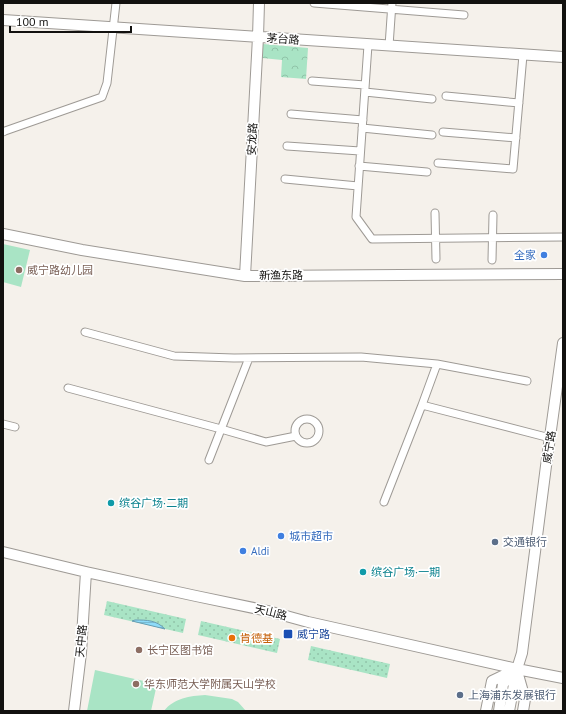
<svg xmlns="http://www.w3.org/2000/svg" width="566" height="714" viewBox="0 0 566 714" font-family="'PT Sans','Noto Sans SC',sans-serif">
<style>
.grass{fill:url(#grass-dots)}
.park{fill:url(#park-crowns)}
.pitch{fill:#a9e4c5}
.water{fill:url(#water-rules);stroke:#689eb3}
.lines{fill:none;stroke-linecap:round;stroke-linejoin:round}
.street-casing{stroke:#9e9a95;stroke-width:9}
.secondary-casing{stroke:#9e9a95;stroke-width:12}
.street{stroke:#fff;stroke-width:7}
.secondary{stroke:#fff;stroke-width:10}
.shop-dot{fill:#3f7fe0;stroke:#fff;stroke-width:1.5}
.education-dot{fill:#8d6e63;stroke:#fff;stroke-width:1.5}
.culture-dot{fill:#0f9aa8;stroke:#fff;stroke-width:1.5}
.service-dot{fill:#5c6f8a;stroke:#fff;stroke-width:1.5}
.transit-dot{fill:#1a4fb4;stroke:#fff;stroke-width:1.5}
.food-dot{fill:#e8710a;stroke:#fff;stroke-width:1.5}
.labels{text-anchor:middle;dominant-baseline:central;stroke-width:3.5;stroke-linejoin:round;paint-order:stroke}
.street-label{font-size:11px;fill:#12110f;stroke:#fff}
.shop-label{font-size:11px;fill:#366cbe;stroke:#fff;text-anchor:start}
.education-label{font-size:11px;fill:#785e54;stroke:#fff;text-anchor:start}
.culture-label{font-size:11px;fill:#0d838f;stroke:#fff;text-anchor:start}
.service-label{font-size:11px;fill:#4e5e75;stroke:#fff;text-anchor:start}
.transit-label{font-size:11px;fill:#164399;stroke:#fff;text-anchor:start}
.food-label{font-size:11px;fill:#c56008;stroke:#fff;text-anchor:start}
</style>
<defs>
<pattern id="grass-dots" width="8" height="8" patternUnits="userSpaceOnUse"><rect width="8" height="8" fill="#a9e4c5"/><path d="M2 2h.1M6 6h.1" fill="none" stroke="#90c3a8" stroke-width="1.8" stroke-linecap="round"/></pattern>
<pattern id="park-crowns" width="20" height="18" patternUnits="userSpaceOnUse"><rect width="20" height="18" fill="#a9e4c5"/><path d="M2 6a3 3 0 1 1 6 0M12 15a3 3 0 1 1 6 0" fill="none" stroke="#90c3a8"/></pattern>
<pattern id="water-rules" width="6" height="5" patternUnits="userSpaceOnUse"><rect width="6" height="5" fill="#8ddbf9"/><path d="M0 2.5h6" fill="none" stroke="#79bbd4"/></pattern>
</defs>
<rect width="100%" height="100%" fill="#f5f1eb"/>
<path class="grass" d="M107,601L186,619L183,633L104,615Z
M201,621L280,639L277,653L198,635Z
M311,646L390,664L387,678L308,660Z"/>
<path class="park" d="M263,44L308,48L306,79L281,77L282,60L262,58Z"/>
<path class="pitch" d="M3,244L30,250L21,287L3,282Z
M95,670L157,684L151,711H87Z
M205,695L232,699L238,702L246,711H164C174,698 190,696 205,695Z"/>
<path class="water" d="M135,620C147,620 156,620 165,629L132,621Z"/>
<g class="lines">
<g class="street-casing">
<path id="street" d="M314,3L464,15
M368,45L356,217L372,239L563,237
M389,46L392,3
M312,81L365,85
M365,92L432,99
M446,96L519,103
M291,114L363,120
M362,128L432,135
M3,132L5,131L102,97L107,83L116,3
M443,132L516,138
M287,146L360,151
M438,163L513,169L523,55
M359,166L427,172
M285,179L358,186
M435,213L436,259
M492,260L493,215
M85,332L174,356L234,358L361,357L437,364
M527,381L437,364L422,405L550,438
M68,388L221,429L266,442L296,436
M295 431a12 12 0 1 1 24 0a12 12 0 1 1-24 0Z
M3,424L15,427
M209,460L249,358
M384,502L422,405"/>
</g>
<g class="secondary-casing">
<path id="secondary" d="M3,20L563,57
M3,234L82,250L245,276L563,274
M245,276L258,37L259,3
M3,552L86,572L196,596L268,611L308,622L517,669L563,678
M517,671L525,699L523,711
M74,711L81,653L86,572
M486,711L492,681L517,669
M499,711L503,684L513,673
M509,711L517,669L522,653L546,466L563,343"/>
</g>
<use href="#street" class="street"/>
<use href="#secondary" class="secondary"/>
</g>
<g class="shop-dot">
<circle cx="544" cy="255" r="4"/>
<circle cx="281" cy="536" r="4"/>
<circle cx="243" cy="551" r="4"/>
</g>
<g class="education-dot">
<circle cx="19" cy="270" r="4"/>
<circle cx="139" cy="650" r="4"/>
<circle cx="136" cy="684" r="4"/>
</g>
<g class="culture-dot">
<circle cx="111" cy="503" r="4"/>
<circle cx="363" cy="572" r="4"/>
</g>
<g class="service-dot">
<circle cx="495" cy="542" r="4"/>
<circle cx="460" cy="695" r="4"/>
</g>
<rect class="transit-dot" x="283" y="629" width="10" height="10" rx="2"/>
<circle class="food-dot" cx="232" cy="638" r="4"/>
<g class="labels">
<g class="street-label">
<text transform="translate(283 39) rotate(4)">茅台路</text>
<text transform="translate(252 139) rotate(-87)">安龙路</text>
<text x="281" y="275">新渔东路</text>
<text transform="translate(549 447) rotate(-81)">威宁路</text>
<text transform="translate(271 612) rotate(14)">天山路</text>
<text transform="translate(81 641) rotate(-85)">天中路</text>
</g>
<g class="shop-label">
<text x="536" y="255" text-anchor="end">全家</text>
<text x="289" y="536">城市超市</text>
<text x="251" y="551">Aldi</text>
</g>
<g class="education-label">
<text x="27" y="270">威宁路幼儿园</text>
<text x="147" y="650">长宁区图书馆</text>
<text x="144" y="684">华东师范大学附属天山学校</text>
</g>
<g class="culture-label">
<text x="119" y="503">缤谷广场·二期</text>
<text x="371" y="572">缤谷广场·一期</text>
</g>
<g class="service-label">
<text x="503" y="542">交通银行</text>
<text x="468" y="695">上海浦东发展银行</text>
</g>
<g class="transit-label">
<text x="297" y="634">威宁路</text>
</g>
<g class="food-label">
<text x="240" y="638">肯德基</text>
</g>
</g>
<rect width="566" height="714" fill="none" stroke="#12110f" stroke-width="8"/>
<path d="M10 26v6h121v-6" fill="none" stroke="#12110f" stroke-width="2"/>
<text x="16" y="26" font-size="12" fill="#12110f" stroke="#ffffff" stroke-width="3" paint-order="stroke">100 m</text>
</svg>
